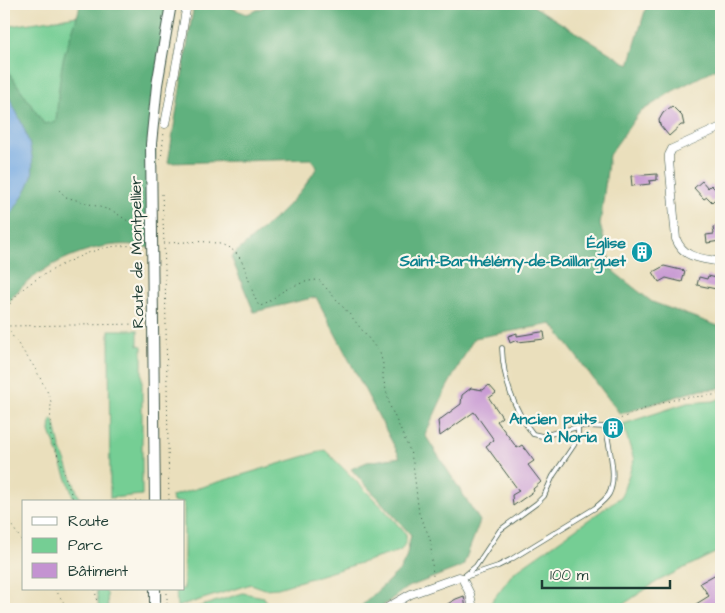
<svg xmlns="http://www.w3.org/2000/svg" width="725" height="613" viewBox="0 0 725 613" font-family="'Architects Daughter',sans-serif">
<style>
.green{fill:#75ce94;stroke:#4a8664}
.forest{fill:#60b17e;stroke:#407759}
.water{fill:#75a9e2;stroke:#4a738b}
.building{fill:#c493d1}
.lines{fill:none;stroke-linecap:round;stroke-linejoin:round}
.lane-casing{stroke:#3d5548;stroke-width:5.5}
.street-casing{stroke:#3d5548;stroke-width:9}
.secondary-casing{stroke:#3d5548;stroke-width:12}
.path{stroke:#3d5548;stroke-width:1;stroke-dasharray:1 4;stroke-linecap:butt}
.lane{stroke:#fff;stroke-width:4}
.street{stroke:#fff;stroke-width:8}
.secondary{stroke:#fff;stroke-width:10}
.labels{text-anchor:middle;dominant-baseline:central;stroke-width:4.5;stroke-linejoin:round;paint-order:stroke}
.culture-label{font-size:16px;font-weight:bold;fill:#0d838f;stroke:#fbf7ec;text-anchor:end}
.street-label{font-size:16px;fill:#1f3d34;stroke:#fbf7ec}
</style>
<rect width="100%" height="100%" fill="#fbf7ec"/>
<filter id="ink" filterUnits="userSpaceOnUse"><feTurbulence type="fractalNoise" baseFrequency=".02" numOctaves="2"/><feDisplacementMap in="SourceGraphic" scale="10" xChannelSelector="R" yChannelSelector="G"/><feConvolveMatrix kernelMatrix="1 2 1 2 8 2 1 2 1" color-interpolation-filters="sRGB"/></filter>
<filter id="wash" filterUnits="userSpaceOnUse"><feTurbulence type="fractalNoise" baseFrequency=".0096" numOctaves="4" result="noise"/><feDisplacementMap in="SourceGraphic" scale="20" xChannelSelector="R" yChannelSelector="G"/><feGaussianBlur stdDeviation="1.12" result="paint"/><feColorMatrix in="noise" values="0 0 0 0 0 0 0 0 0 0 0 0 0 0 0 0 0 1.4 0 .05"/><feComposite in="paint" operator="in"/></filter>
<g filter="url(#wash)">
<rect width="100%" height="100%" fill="#eadfbc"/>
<path class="green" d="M78,16C65,53 57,82 57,122L44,124L5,68L4,27Z
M109,330H138V345L142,346V495L110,498Z
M721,398V550L658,581L616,609H486L513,573L621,497L634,460L623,424L687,403L714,401Z
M51,419L54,420L60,447L81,502H75L50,431Z
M325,450L383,508L406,534V543L400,551L278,588L265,589L251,584L177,607L176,589H184V502H173L172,496Z
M96,589H103L107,593L108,609H99Z
M243,593L264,597L266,603L264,609H192Z"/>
<path class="forest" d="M80,4H171L157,85L152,249C105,232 28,267 4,309V44L6,68L44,124L56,122C58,100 59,78 64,56C69,38 77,22 80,4Z
M194,4H221L247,14L271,4H530L629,65L647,4H721V66L673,91L639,113L609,155L600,225L614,272L652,302L721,327V387L717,389L698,390L620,414L552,324L474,338L446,389L425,435L480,521L463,566L406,588L379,609H358L400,570L406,558L411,535L351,469L367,462L400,457L316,297L254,312L231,257C262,229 297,203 317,167L311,159L168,163Z"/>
<path class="water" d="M4,88C17,112 37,148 32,176C29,188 12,214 4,223V172L8,162L4,147Z"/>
<g id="blocks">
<path class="building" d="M672,106L682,116L684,125H681L669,136L660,125L659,120L663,113Z
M657,174V180L649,181L650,184L632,186L631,176Z
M702,181L708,188L711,185L720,194L712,202L707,197L704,199L694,188Z
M721,225V238H719L720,241L707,243L706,235L714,234L713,227Z
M664,266L685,271L682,282L666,278L659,282L653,272Z
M708,276L721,279V290L697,285L699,277L707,279Z
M541,332H544L545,339L518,342L517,340L510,343L508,336L517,333V336Z
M489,385L496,393L489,398L502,417L497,421L517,448L522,445L534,461L528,465L541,482L533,489L534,491L513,506L512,495L519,491L486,446L494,440L474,412L440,436L438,421L461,404L462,395L471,388L483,390Z
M716,574L718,576L721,575V609H688L709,596L700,583Z
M464,596L466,609H439L456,599Z"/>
</g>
</g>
<g filter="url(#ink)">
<use href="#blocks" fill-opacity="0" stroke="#3d5548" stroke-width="1"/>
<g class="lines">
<g class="lane-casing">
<path id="lane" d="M502,348C503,379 514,410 533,434L542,436L578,427
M584,426L606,427C608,445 618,477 609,494C606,499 600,504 595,508L510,560L498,566L462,578L476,566L500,530L537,503L544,496L553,476L574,445L578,435V427Z"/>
</g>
<g class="street-casing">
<path id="street" d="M165,124L180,45L187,4
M721,127L672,149L669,155V161L676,239C684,259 701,258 721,262
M385,609L411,594L459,577L462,578L470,594L473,609"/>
</g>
<g class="secondary-casing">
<path id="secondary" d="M155,502L151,144L157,85L171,4
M155,609V589"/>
</g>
<path class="path" d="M161,160L164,132
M59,190L66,197L113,211L141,230
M162,194L165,269L169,502
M164,243C190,243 229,234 242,262C249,276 251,292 259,306C268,305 273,298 280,293C291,286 307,280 319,280L351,316L380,353L383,364V378L390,406L410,451L413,463L419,514L430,538L431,548L433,576
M4,323C6,317 6,310 9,305C18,290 33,281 47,273C77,256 107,241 142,247
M4,324L35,368L49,395L51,402L50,433L74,502
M5,324L8,326L143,324
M612,423C633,412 659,403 682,398C695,396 709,397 721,393
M105,502L144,501
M4,514L24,544
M55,589L68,609
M95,589L98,609
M167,609V589"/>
<use href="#lane" class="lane"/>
<use href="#street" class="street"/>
<use href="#secondary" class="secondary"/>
</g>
</g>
<defs>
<g id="building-disc" transform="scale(1.125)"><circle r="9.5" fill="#0f9aa8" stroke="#fbf7ec"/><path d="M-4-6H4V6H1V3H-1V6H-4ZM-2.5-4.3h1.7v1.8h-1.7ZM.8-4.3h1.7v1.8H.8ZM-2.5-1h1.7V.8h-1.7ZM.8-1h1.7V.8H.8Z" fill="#fff"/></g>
</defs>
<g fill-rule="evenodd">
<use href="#building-disc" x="642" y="252"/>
<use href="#building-disc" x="613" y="428"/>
</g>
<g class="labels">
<g class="culture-label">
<text x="626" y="243">Église<tspan x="626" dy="18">Saint-Barthélémy-de-Baillarguet</tspan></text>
<text x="597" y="419">Ancien puits<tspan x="597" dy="18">à Noria</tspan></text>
</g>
<g class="street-label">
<text transform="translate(137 252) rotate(-91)">Route de Montpellier</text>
</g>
</g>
<rect width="725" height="613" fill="none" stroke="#fbf7ec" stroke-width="20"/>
<rect x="22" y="500" width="162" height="90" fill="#fbf7ec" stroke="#a3ada2"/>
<rect x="32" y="517" width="25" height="8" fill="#ffffff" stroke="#a3ada2"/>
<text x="68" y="526" font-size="15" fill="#1f3d34">Route</text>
<rect x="32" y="538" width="25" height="15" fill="#75ce94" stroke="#a3ada2"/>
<text x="68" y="550" font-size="15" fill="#1f3d34">Parc</text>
<rect x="32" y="563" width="25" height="15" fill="#c493d1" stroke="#a3ada2"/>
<text x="68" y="576" font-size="15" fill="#1f3d34">Bâtiment</text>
<path d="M542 580v8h128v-8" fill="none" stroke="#1f3d34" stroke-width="2.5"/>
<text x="550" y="580" font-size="15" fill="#1f3d34" stroke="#fbf7ec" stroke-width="4" paint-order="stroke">100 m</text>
</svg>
